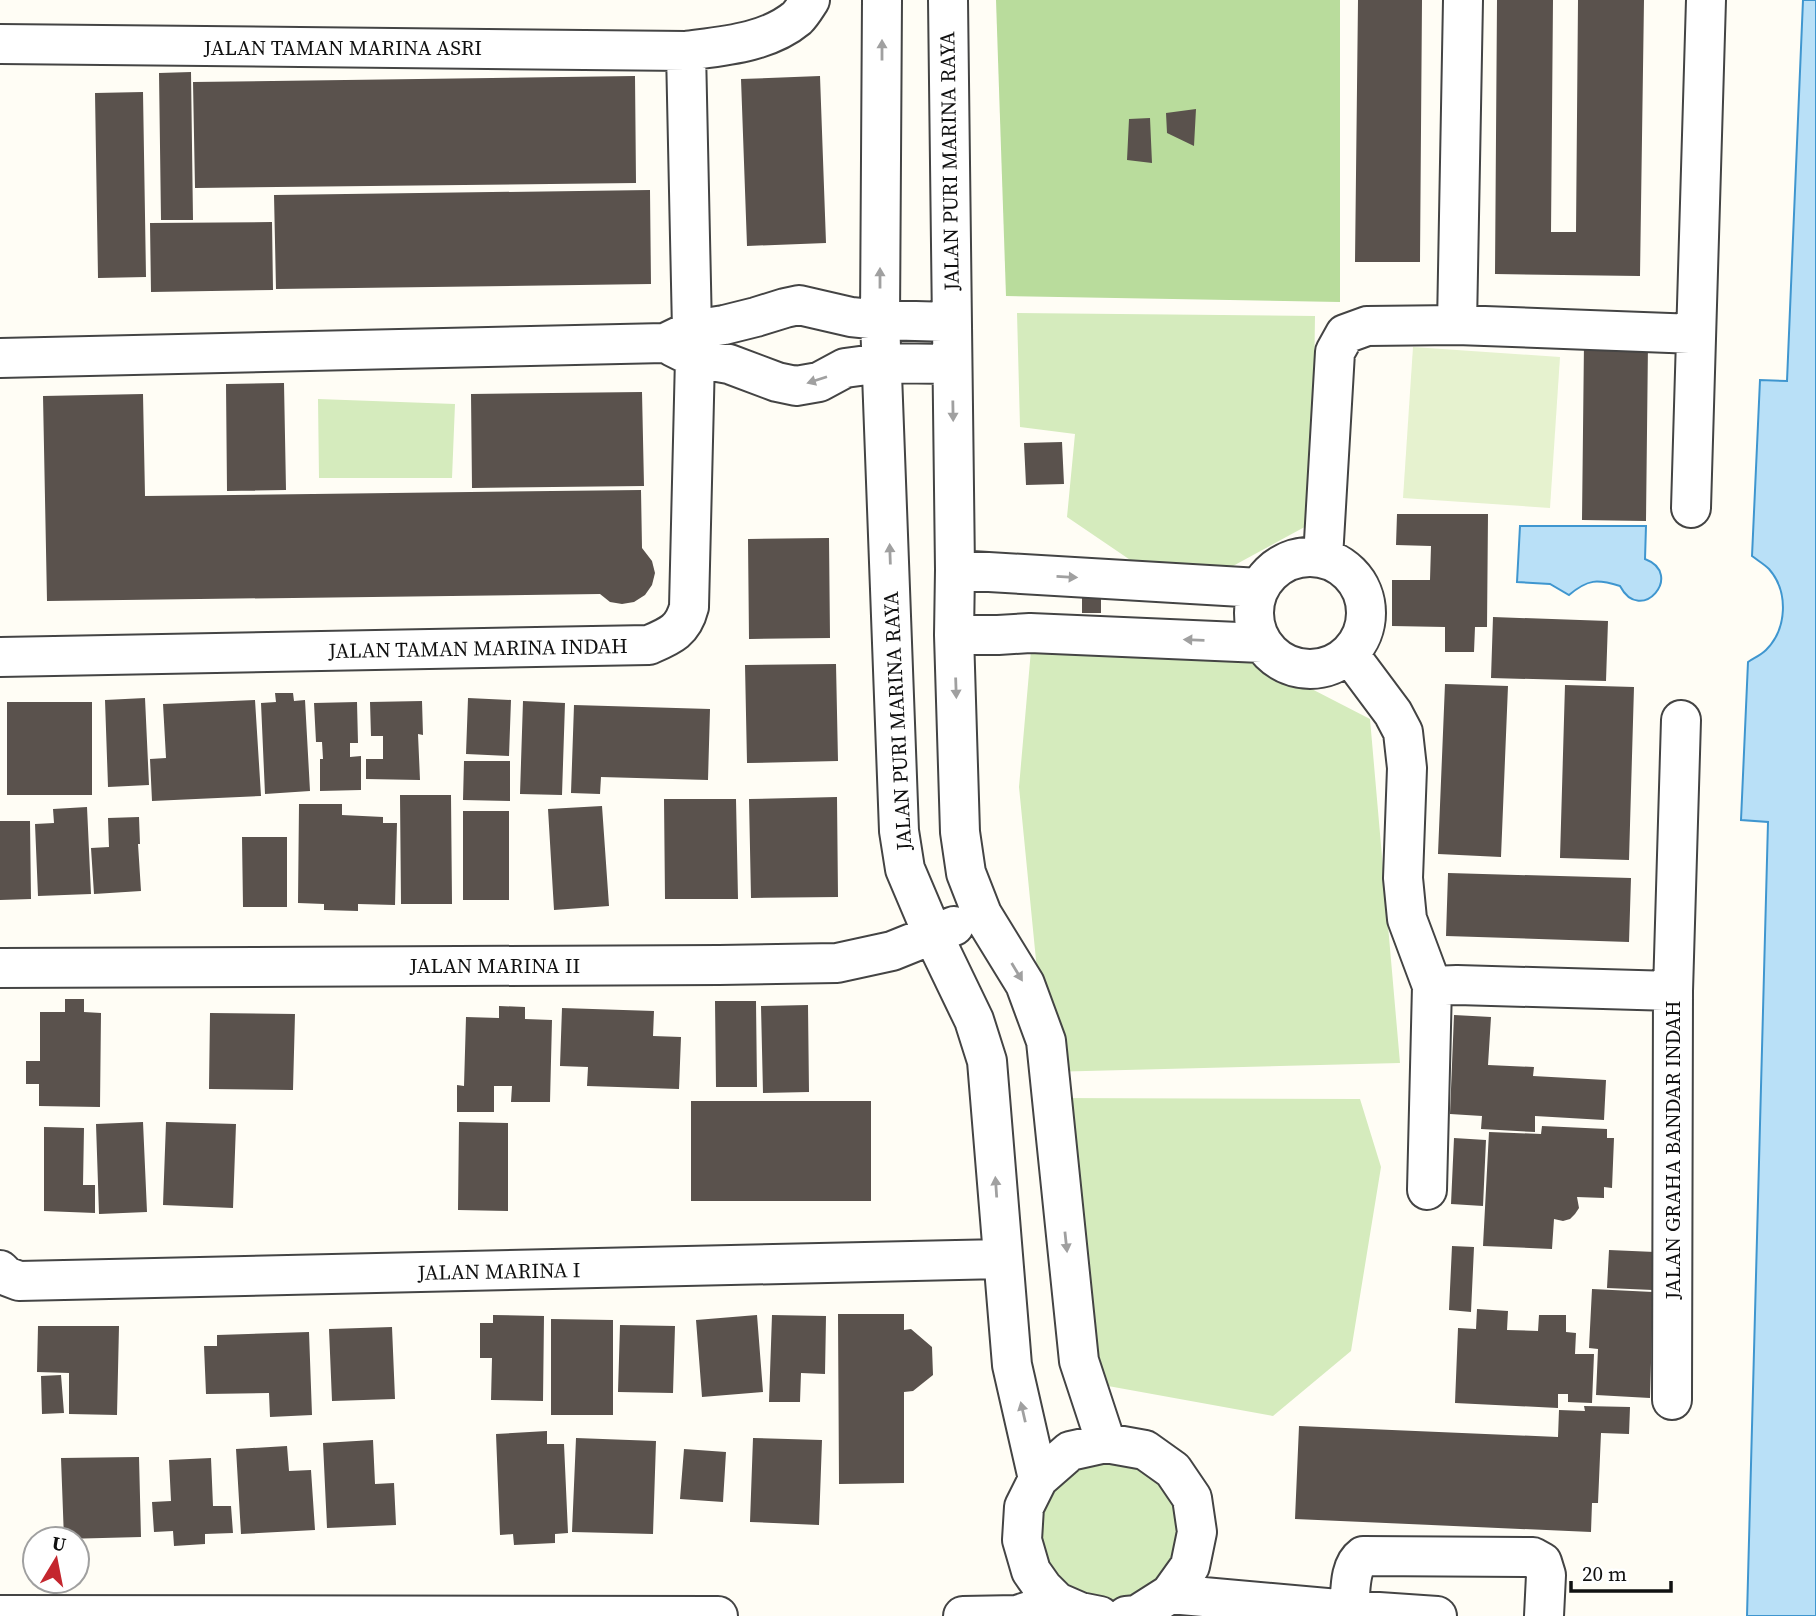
<svg xmlns="http://www.w3.org/2000/svg" width="1816" height="1616" viewBox="0 0 1816 1616" font-family="'Source Serif 4',serif">
<style>
.green{fill:#d5ebbd}
.forest{fill:#b9dc9c}
.pitch{fill:#e6f2cf}
.water{fill:#b9e0f7;stroke:#3f96cf;stroke-width:2}
.building{fill:#5a524d}
.lines{fill:none;stroke-linecap:round;stroke-linejoin:round}
.minor-casing{stroke:#444;stroke-width:42}
.minor{stroke:#fff;stroke-width:38}
.oneway{fill:#a0a0a0}
.labels{text-anchor:middle;dominant-baseline:central;stroke-width:7;stroke-linejoin:round;paint-order:stroke}
.street-label{font-size:21px;fill:#111;stroke:#fff}
</style>
<rect width="100%" height="100%" fill="#fffdf5"/>
<path class="green" d="M1017,313L1315,316L1312,523L1233,566L1145,570L1067,517L1075,434L1020,427Z
M318,399L455,404L452,478H319Z
M1031,650L1242,653L1370,719L1400,1063L1047,1072L1019,787Z
M1052,1098L1360,1099L1381,1167L1351,1351L1273,1416L1086,1382Z
M1038 1531a71 71 0 1 1 142 0a71 71 0 1 1-142 0Z"/>
<path class="forest" d="M996,0H1340V302L1006,296Z"/>
<path class="pitch" d="M1413,347L1560,357L1550,508L1403,498Z"/>
<path class="water" d="M1803,0H1816V1616H1747L1768,822L1741,820L1748,662C1754,658 1761,655 1766,650C1787,629 1789,592 1769,569C1764,564 1757,560 1752,556L1760,380L1787,381Z
M1520,526H1646L1645,559C1685,574 1641,626 1620,586C1597,579 1588,579 1569,595L1550,584L1517,582Z"/>
<path class="building" d="M1358,0H1422L1420,262H1355Z
M1497,0H1553L1551,232H1576L1578,0H1644L1640,276L1495,274Z
M191,72L193,220H161L159,73Z
M635,76L636,183L195,188L193,82Z
M820,76L826,243L747,246L741,79Z
M143,92L146,277L98,278L95,93Z
M1196,109L1194,146L1167,133L1166,113Z
M1150,118L1152,163L1127,160L1129,119Z
M650,190L651,284L276,289L274,195Z
M272,222L273,290L151,292L150,223Z
M1584,342L1648,343L1646,521L1582,520Z
M284,383L286,490L227,491L226,384Z
M642,392L644,486L472,488L471,394Z
M143,394L145,496L641,490L642,548L652,561L655,573L652,585L645,595L634,602L622,604L610,602L600,594L47,601L43,396Z
M1062,442L1064,484L1026,485L1024,443Z
M1397,514H1488L1487,627H1475L1474,652H1445V627L1392,626V580H1430L1431,546L1396,545Z
M829,538L830,638L749,639L748,539Z
M1082,591H1101V613H1082Z
M1493,617L1608,621L1606,681L1491,678Z
M836,664L838,761L747,763L745,665Z
M1445,684L1508,686L1501,857L1438,854Z
M1565,685L1634,687L1629,860L1560,858Z
M275,693H293L294,701L305,700L310,791L265,794L261,703L276,702Z
M145,698L149,785L108,787L105,700Z
M468,698L511,700L509,756L466,754Z
M255,700L261,796L152,801L150,759L166,758L163,704Z
M422,701L423,735L418,734L420,780L366,779V759H383V736H371L370,702Z
M523,701L565,703L562,795L520,794Z
M7,702H92V795H7Z
M357,702L358,743H350V757L361,756V790L320,791V759H323L322,742H316L314,703Z
M574,705L710,709L708,780L601,777L600,794L571,793Z
M464,761H510V801L463,800Z
M400,795H451L452,904H401Z
M837,797L838,897L751,898L749,799Z
M664,799H736L738,899H665Z
M299,804H342V815L383,817V823H397L395,905L358,904V911L324,910V904L298,903Z
M602,806L609,906L554,910L548,809Z
M87,807L91,894L38,896L35,824L54,823L53,809Z
M463,811H509V900H463Z
M139,817L140,844H138L141,891L94,894L91,848L109,847L108,818Z
M0,821H30L31,899L0,900Z
M242,837H287V907H243Z
M1448,873L1631,878L1629,942L1446,936Z
M65,999H84V1012L101,1013L100,1107L39,1106V1084H26V1061H40V1012H65Z
M715,1001H756L757,1087H716Z
M808,1005L809,1092L763,1093L761,1006Z
M499,1006L525,1007V1019L552,1020L550,1102H511L512,1086H494V1112H457V1085L464,1086L466,1017L499,1018Z
M562,1008L654,1011L653,1036L681,1037L679,1089L587,1086L588,1067L560,1066Z
M210,1013L295,1014L293,1090L209,1089Z
M1454,1015L1491,1017L1488,1065L1534,1067L1533,1076L1606,1080L1604,1120L1535,1116V1132L1481,1129L1482,1116L1450,1114Z
M691,1101H871V1201H691Z
M143,1122L147,1212L99,1214L96,1124Z
M166,1122L236,1124L233,1208L163,1205Z
M459,1122L508,1123V1211L458,1210Z
M1542,1126L1607,1129V1138H1614L1612,1188L1604,1187V1198L1577,1197L1579,1208L1575,1214L1570,1219L1563,1221L1554,1219L1552,1249L1483,1246L1489,1132L1541,1134Z
M44,1127L84,1128L83,1185H95V1213L44,1211Z
M1454,1138L1486,1140L1483,1206L1451,1204Z
M1452,1246L1474,1247L1471,1312L1449,1310Z
M1609,1250L1655,1252L1653,1290L1607,1288Z
M1592,1289L1653,1292L1650,1398L1596,1395L1598,1349L1589,1348Z
M1477,1309L1508,1311L1507,1330L1538,1331L1539,1315H1566V1332L1576,1333L1575,1354H1594L1592,1403L1568,1402V1394H1558V1408L1455,1403L1458,1328L1476,1329Z
M838,1314H904V1330L911,1329L932,1347L933,1375L913,1391L904,1392V1483L839,1484Z
M493,1315L544,1316L543,1401L491,1400L492,1358H480V1323H493Z
M757,1315L763,1392L702,1397L696,1320Z
M772,1315L826,1316L825,1374L801,1373L800,1402H769Z
M551,1319L613,1320V1415H551Z
M620,1325L675,1326L673,1393L618,1392Z
M38,1326H119L117,1415L69,1414V1373L37,1372Z
M392,1327L395,1399L332,1401L329,1329Z
M309,1332L312,1415L270,1417L269,1393L206,1394L204,1346H217V1335Z
M61,1375L64,1413L42,1414L41,1376Z
M1584,1406L1630,1407L1629,1434L1601,1433L1598,1503H1592L1591,1532L1295,1519L1299,1426L1558,1437L1559,1410L1585,1411Z
M547,1431V1444H564L568,1533L555,1534V1543L514,1545L513,1534L500,1535L496,1434Z
M576,1438L656,1441L653,1534L572,1532Z
M753,1438L822,1440L819,1525L750,1522Z
M373,1440L375,1484L394,1483L396,1525L327,1528L323,1443Z
M287,1446L289,1471L311,1470L315,1530L241,1534L236,1449Z
M684,1449L726,1452L723,1502L680,1499Z
M139,1457L141,1537L64,1539L61,1458Z
M211,1458L213,1506H231L233,1533L205,1534V1544L174,1546L173,1531L154,1532L152,1502L171,1501L169,1460Z"/>
<g class="lines">
<g class="minor-casing">
<path id="minor" d="M882,0L880,320L899,831L905,869L933,935L974,1020L987,1061L1012,1365L1038,1479
M948,0L955,570L954,635L960,832L966,873L982,914L1025,984L1046,1041L1079,1361L1106,1443
M0,44L686,51C723,46 767,43 797,18C802,13 806,6 810,0
M1457,325L1463,0
M673,347L695,358L729,364L777,382L796,386L819,382L845,368L882,363L952,364
M0,358L665,343L692,330L724,325L756,317L785,308L799,305L851,317L880,320L951,322
M1691,508L1706,0
M1254 613a56 56 0 1 1 112 0a56 56 0 1 1-112 0Z
M1323,558L1335,352L1345,334L1367,326L1457,325L1696,334
M955,570L1259,588
M954,635H998L1030,633L1262,643
M1349,654L1393,713L1403,732L1407,768L1403,878L1407,919L1432,986L1457,985L1673,991
M0,657L649,645C670,636 683,631 689,607L695,358L692,330L686,51
M0,968L719,965L837,963L892,951L954,926
M1427,1190L1432,986
M0,1270L6,1276L19,1281L1002,1259
M1672,1400L1673,991L1681,720
M1170,1594L1349,1610L1437,1616
M1349,1610C1351,1594 1348,1567 1363,1556L1533,1557L1542,1562L1546,1575L1544,1616
M0,1615L718,1616
M963,1616L1017,1615L1057,1602
M1100,1616L1080,1612L1057,1602L1043,1588L1031,1571L1022,1540L1024,1507L1038,1479L1070,1451L1106,1443L1145,1450L1173,1470L1192,1498L1197,1532L1190,1566L1170,1594L1137,1615L1126,1616"/>
</g>
<use href="#minor" class="minor"/>
</g>
<defs><path id="oneway-solid" d="M-6-.8H1V-3.2L6.5 0L1 3.2V.8H-6Z" transform="scale(1.75)"/></defs>
<g class="oneway">
<use href="#oneway-solid" transform="translate(882 50) rotate(-90)"/>
<use href="#oneway-solid" transform="translate(880 278) rotate(-90)"/>
<use href="#oneway-solid" transform="translate(817 380) rotate(162)"/>
<use href="#oneway-solid" transform="translate(953 411) rotate(89)"/>
<use href="#oneway-solid" transform="translate(890 554) rotate(-92)"/>
<use href="#oneway-solid" transform="translate(1067 577) rotate(3)"/>
<use href="#oneway-solid" transform="translate(1194 640) rotate(-178)"/>
<use href="#oneway-solid" transform="translate(956 688) rotate(88)"/>
<use href="#oneway-solid" transform="translate(1017 972) rotate(59)"/>
<use href="#oneway-solid" transform="translate(996 1187) rotate(-94)"/>
<use href="#oneway-solid" transform="translate(1066 1242) rotate(84)"/>
<use href="#oneway-solid" transform="translate(1023 1412) rotate(-103)"/>
</g>
<g class="labels">
<g class="street-label">
<text x="343" y="47">JALAN TAMAN MARINA ASRI</text>
<text transform="translate(949 161) rotate(-91)">JALAN PURI MARINA RAYA</text>
<text transform="translate(478 648) rotate(-1)">JALAN TAMAN MARINA INDAH</text>
<text transform="translate(897 721) rotate(-93)">JALAN PURI MARINA RAYA</text>
<text x="495" y="965">JALAN MARINA II</text>
<text transform="translate(1672 1150) rotate(-90)">JALAN GRAHA BANDAR INDAH</text>
<text transform="translate(499 1271) rotate(-1)">JALAN MARINA I</text>
</g>
</g>
<g transform="translate(56 1560) rotate(10)"><circle r="33" fill="#ffffff" stroke="#a0a0a0" stroke-width="2"/>
<path d="M0-5L12 26L0 18L-12 26Z" fill="#c4262e"/>
<text y="-10" font-size="19" font-weight="bold" text-anchor="middle" fill="#111111">U</text>
</g>
<path d="M1571 1581v10h100v-10" fill="none" stroke="#111111" stroke-width="3.5"/>
<text x="1582" y="1581" font-size="21" fill="#111111" stroke="#ffffff" stroke-width="5" paint-order="stroke">20 m</text>
</svg>
